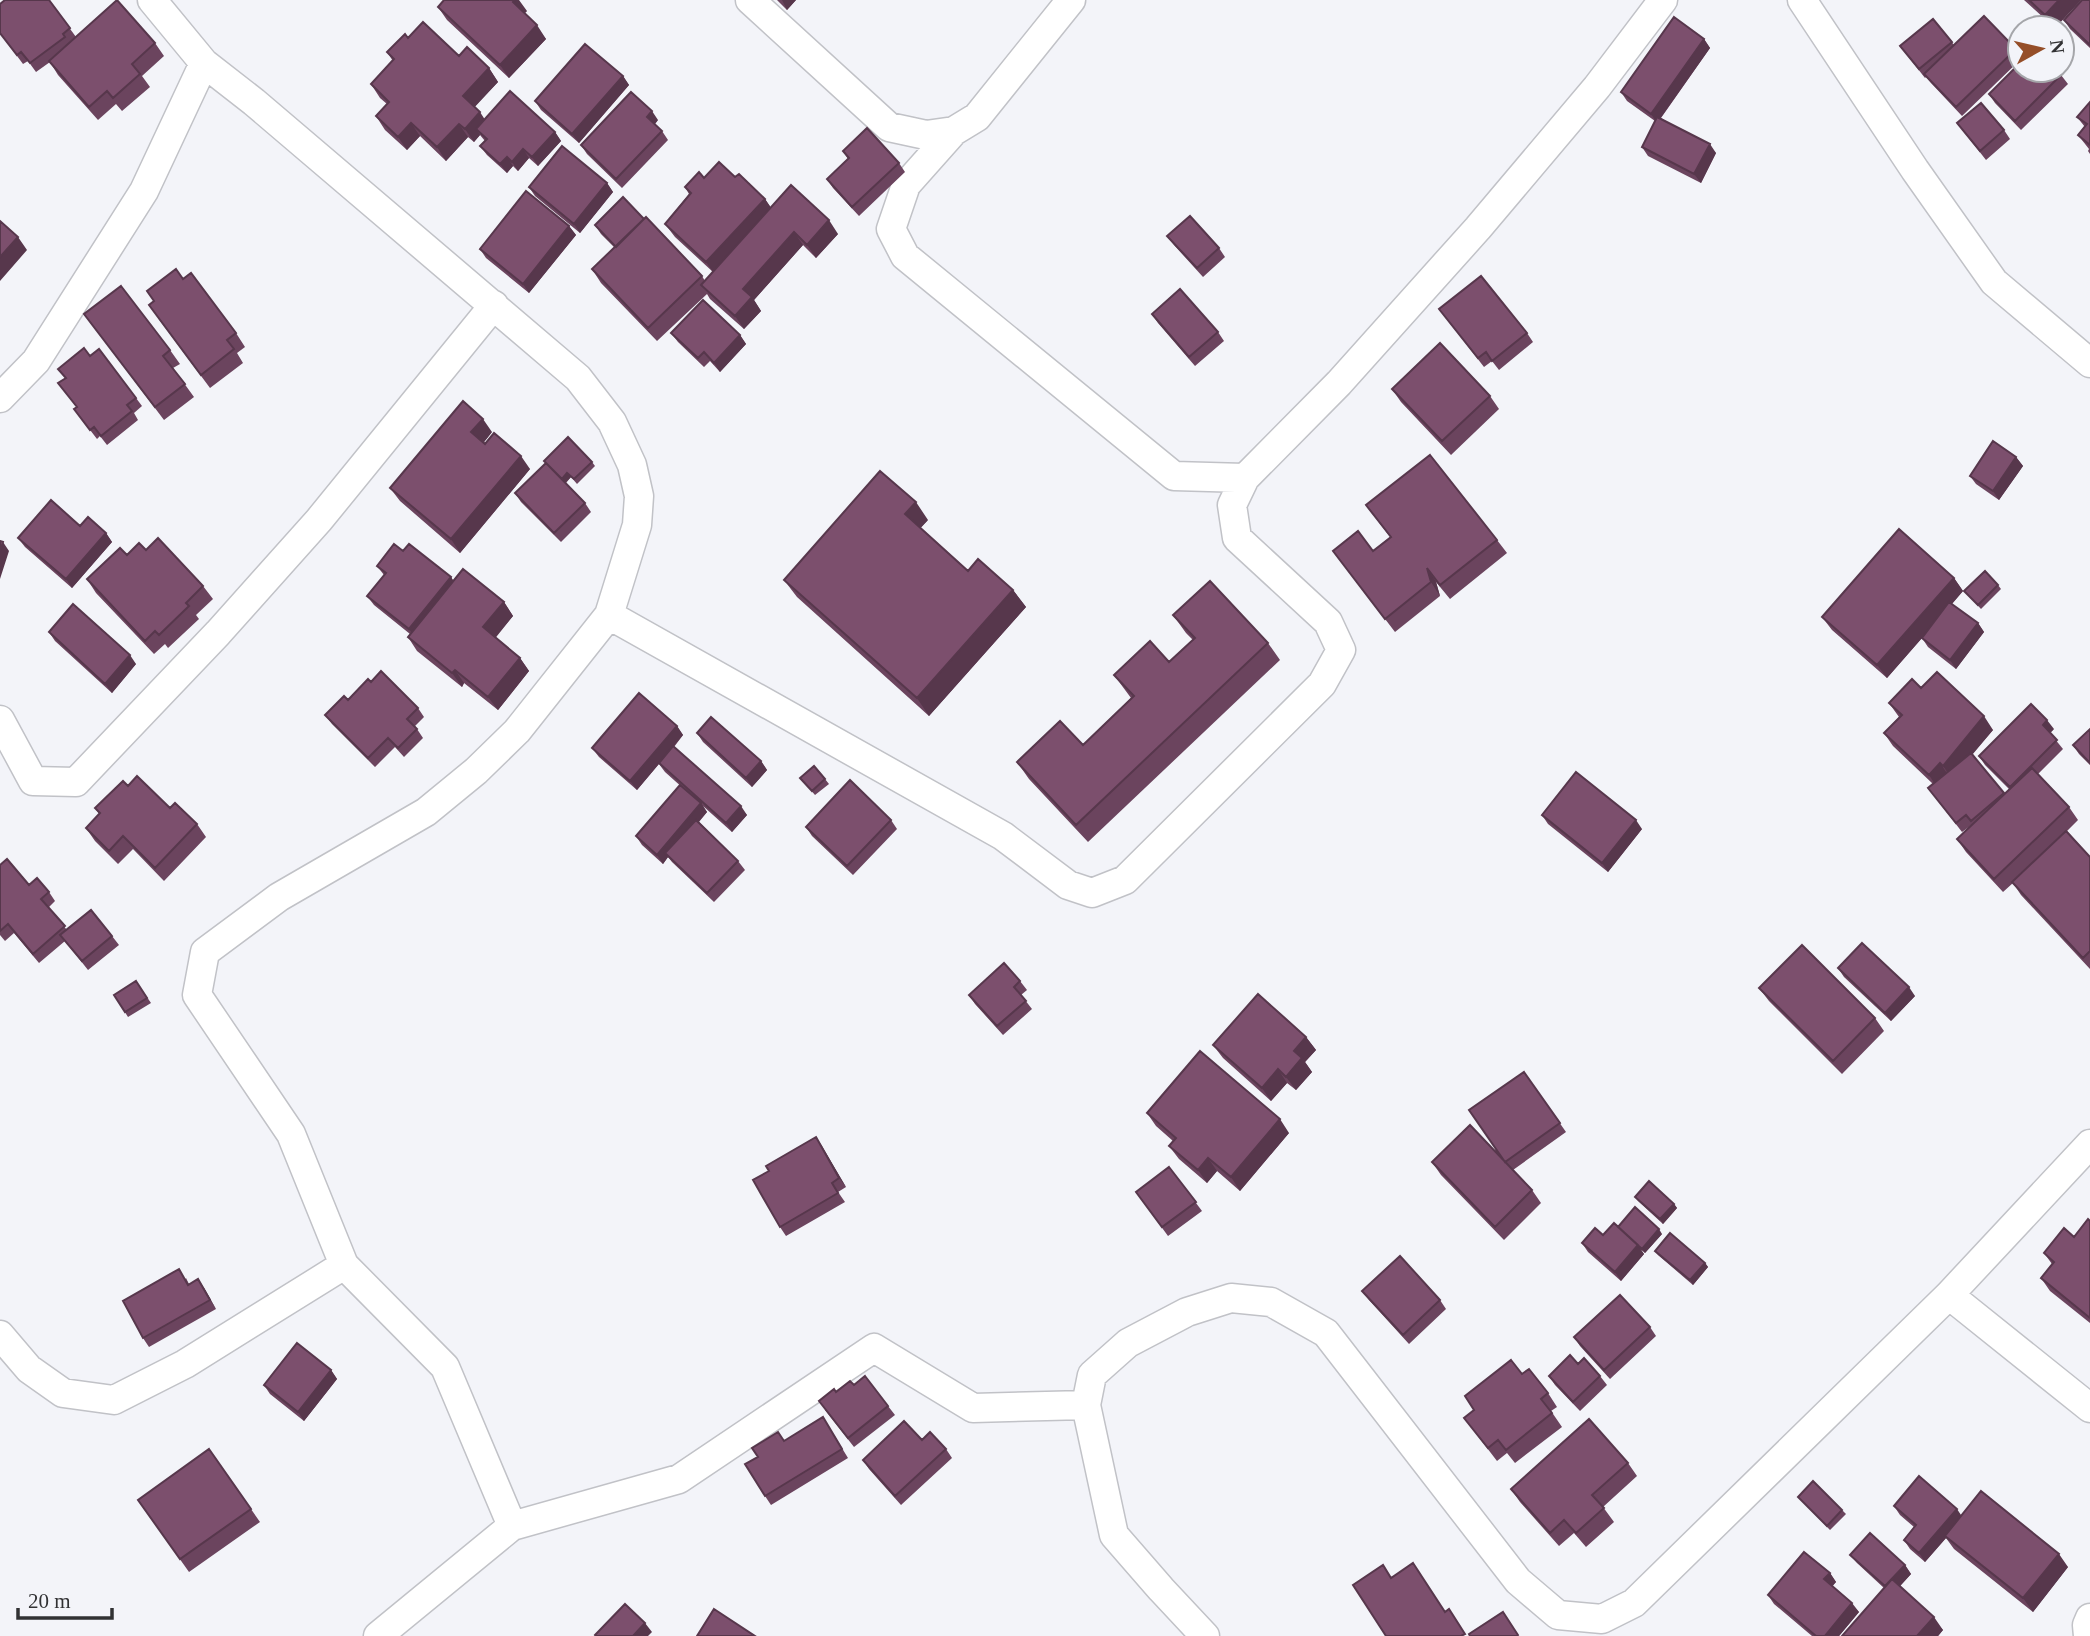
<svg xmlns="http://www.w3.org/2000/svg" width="2090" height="1636" viewBox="0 0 2090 1636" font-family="'Times New Roman',serif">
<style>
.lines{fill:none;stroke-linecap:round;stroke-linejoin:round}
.minor-casing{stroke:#c1c2c7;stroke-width:31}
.minor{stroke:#fff;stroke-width:28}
.wall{fill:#6b445e}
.shaded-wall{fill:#57374c}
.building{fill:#7c4f6d;stroke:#57374c;stroke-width:2}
</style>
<rect width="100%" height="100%" fill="#f3f4f9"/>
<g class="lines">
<g class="minor-casing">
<path id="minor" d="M152,0L204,63L254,102L578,378L612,422L632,465L639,496L637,525L609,615L517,731L476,771L426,812L279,897L205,952L197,995L291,1134L344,1265L445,1367L512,1526
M750,0L889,127L926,135L954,131L977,117L1071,0
M1802,0L1915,170L1994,282L2090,363
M954,131L906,185L891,229L905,256L1174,476L1245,478
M0,398L36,361L144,191L204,63
M609,615L1003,836L1068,885L1092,893L1125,880L1322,684L1341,650L1328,622L1237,538L1232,505L1245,478L1339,383L1478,228L1597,87L1663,0
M0,720L33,781L76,782L218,633L319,520L494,305
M1949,1295L2090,1408
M0,1335L29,1369L63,1393L114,1400L185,1364L344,1265
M378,1636L512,1526L679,1479L874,1348L973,1408L1086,1405
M1205,1636L1161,1589L1114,1535L1086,1405L1092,1375L1128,1343L1187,1312L1231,1298L1271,1302L1326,1333L1518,1581L1558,1615L1602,1619L1634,1603L1949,1295L2090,1144
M2088,1636L2087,1625L2090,1618"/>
</g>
<use href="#minor" class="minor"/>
</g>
<path class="wall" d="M49,0L76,37L155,43L164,56L142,76L150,87L122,111L116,104L98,120L58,75L50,62L36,72L28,61L23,64L0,33Z
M777,0H796L787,10Z
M2024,0H2081L2055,28Z
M2090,0V48L2070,29L2064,20Z
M438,7L527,11L524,13L546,39L509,78L447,20Z
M1933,19L1954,45L2016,49L2020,55V60L1962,116L1931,83L1926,77L1925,78L1900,46Z
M408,38L459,56L489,68L498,82L474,107L484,119L555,132L561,141L538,166L529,158L518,171L513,166L507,173L487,155L480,146L485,141L480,135L474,142L468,137L446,161L420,136L407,150L385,130L376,116L387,104L380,98L371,84L393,61L387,52Z
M1704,39L1710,48L1661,118L1716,153L1701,183L1648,156L1642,147L1655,121L1627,101L1621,92Z
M2061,75L2068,84L2021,130L1995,103L1989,94Z
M623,76L629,85L579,143L541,110L535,101Z
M2090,102V154L2088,151L2089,149L2078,135L2085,127L2077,117Z
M658,120L655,124L662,131L668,140L622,188L587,154L581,145Z
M1957,123L2004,130L2010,139L1986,160Z
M843,151L899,163L905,172L859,216L833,188L827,179L848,159Z
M735,177L765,199L771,208L838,234L816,258L803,245L754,300L761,311L744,329L710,299L707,294L657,341L601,283L592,269L615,248L601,234L595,225L644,219L702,276L705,281L713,272L675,237L665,224L689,194L685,187L704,178Z
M607,183L613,192L580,233L535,196L529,187Z
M569,226L576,235L529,293L486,258L480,249Z
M1167,236L1219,248L1225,257L1203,277L1174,245Z
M183,279L236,333L245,347L237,353L243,363L210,388L158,318Z
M1439,309L1527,333L1533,342L1499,370L1492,361L1484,367Z
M84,314L170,350L180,364L173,368L194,397L164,420Z
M1152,314L1218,332L1224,341L1195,366L1158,323Z
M671,333L740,335L746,344L720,372L710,361L704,367L678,342Z
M90,356L136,398L142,406L134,413L138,420L107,445L100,436L97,439L74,409L77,407L58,383L65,378L58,369Z
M1392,389L1490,396L1499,409L1451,455L1401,402Z
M492,432L483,443L530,469L460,553L400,501L390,488Z
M2016,457L2023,466L1999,500L1976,484L1970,476Z
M592,462L595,466L577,484L571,477L566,483L585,503L591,512L561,542L521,502L515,493Z
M1366,505L1497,540L1507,553L1450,599L1436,582L1440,596L1395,632L1333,551H1373L1390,537Z
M928,520L920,528L968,571L1013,590L1026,607L929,716L797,597L784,580Z
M80,526L106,533L112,542L72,588L25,547L18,538Z
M146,550L203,586L213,599L196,615L199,619L168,648L165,644L154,654L96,593L87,579L127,555Z
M403,551L451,577L453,581L504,602L513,616L495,637L520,658L529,671L498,710L464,683L462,687L417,651L408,637L410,634L374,605L367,596L384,575L377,566Z
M1954,578L1963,591L1952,604L1978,623L1984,632L1956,669L1928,647L1922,638L1887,678L1832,630L1822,617Z
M1998,585L2001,589L1981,609L1964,591Z
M1173,615L1268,643L1280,660L1088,842L1029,779L1017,762L1083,745L1131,698L1114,675L1169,662L1193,640L1186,633Z
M49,632L136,664L112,693L55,641Z
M371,682L418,708L424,717L415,726L423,738L404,757L395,747L375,767L332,724L325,715L348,700Z
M1921,688L1993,730L1972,754L2005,794L2009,789L1985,765L1979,756L2054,729L2050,733L2063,749L2038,774L2069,807L2078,820L2067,831L2090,857V969L2021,895L2013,883L2003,892L1966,852L1957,839L1973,824L1962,832L1928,788L1933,784L1893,746L1884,733L1899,717L1889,703Z
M677,726L683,735L674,747L747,815L732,832L703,806L707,812L699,822L738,861L745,870L714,902L672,862L668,857L663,864L642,845L636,836L684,789L665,772L659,764L637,790L599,757L592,748Z
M2090,729V765L2079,754L2073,745Z
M697,733L761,761L767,770L752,787L703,742Z
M800,778L825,779L829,784L815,795Z
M128,786L197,824L206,837L164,881L133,849L118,864L95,841L86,828L99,814L95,808Z
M1542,815L1642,829L1608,872L1548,824Z
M891,820L897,829L853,875L812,836L806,827Z
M0,865L29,885L49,892L55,901L48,908L67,930L112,936L119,945L88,970L65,941L39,963L14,933L5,941L0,935Z
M1838,968L1915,996L1891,1021L1844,977Z
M136,981L151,1003L128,1017L114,995Z
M1020,981L1027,990L1021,995L1032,1009L1003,1035L975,1004L969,995Z
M1759,988L1875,1018L1884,1031L1842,1074L1769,1001Z
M1306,1037L1316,1050L1305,1062L1312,1072L1296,1090L1287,1083L1271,1101L1223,1058L1213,1045Z
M1524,1072L1566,1132L1513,1170L1532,1190L1541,1203L1504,1240L1441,1175L1432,1162H1504Z
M1147,1113L1289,1133L1240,1191L1217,1171L1207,1183L1179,1159L1169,1146L1173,1141L1156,1126Z
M816,1137L846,1187L838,1192L845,1202L786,1236L780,1227L769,1171Z
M1169,1167L1202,1211L1168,1236L1136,1192Z
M1635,1197L1674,1204L1677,1208L1663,1224L1638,1201Z
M2090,1221V1323L2050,1291L2041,1278L2052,1264L2044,1253L2074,1237Z
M1618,1228L1662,1234L1645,1253L1640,1249L1644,1254L1621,1281L1588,1252L1582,1243L1603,1235Z
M1655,1251L1705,1263L1708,1267L1693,1285L1658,1255Z
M186,1278L189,1284L204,1288L216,1309L149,1347L143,1338Z
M1362,1291L1440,1300L1446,1309L1409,1344L1369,1300Z
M1650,1327L1656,1336L1610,1379L1580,1346L1574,1337Z
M1578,1364L1600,1376L1607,1385L1580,1411L1555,1385L1549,1376Z
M331,1370L337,1379L304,1421L270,1394L264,1385Z
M1522,1374L1548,1393L1557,1407L1551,1411L1562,1427L1515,1463L1507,1453L1497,1461L1464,1418Z
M854,1385L888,1406L895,1415L854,1447L825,1410L836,1392Z
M823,1417L848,1458L771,1505L765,1496L785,1441Z
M922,1440L946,1449L952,1458L901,1505L869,1469L863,1460Z
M209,1449L260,1522L189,1572L138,1500Z
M1628,1463L1637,1476L1603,1507L1614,1522L1586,1547L1574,1533L1559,1546L1520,1502L1511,1489Z
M1798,1497L1842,1510L1846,1514L1830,1530Z
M1894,1506L1961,1515L2068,1567L2033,1612L1954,1549L1946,1538L1925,1562L1910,1549L1904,1540L1914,1527L1900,1515Z
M1850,1555L1905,1565L1911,1574L1900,1586L1943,1630L1938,1636H1842L1884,1588L1857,1563Z
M1830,1573L1836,1582L1832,1586L1859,1612L1839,1636H1812L1774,1604L1768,1595Z"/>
<path class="shaded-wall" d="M515,0H519L527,11L522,16L513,2Z
M782,0H796L787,10Z
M2059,0H2081L2055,28L2045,15Z
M537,25L546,39L509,78L500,65Z
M1704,39L1710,48L1657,123L1651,114Z
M489,68L498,82L472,110L463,96Z
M623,76L629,85L579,143L572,134Z
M652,111L658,120L653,126L647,117Z
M480,112L489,126L476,129L480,135L474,142L465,129Z
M411,123L420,136L407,150L398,137Z
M459,124L468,137L446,161L437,147Z
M555,132L561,141L538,166L532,157Z
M1710,144L1716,153L1701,183L1694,174Z
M523,149L529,158L518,171L512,162Z
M507,157L513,166L507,173L500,164Z
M607,183L613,192L580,233L574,224Z
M765,199L774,212L715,275L706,262Z
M829,220L838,234L816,258L807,245Z
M569,226L576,235L529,293L523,284Z
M794,232L803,245L754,300L761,311L744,329L735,316L743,289Z
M18,237L27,250L0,281V257Z
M740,335L746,344L720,372L714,363Z
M483,419L492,432L481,446L471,432Z
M521,456L530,469L460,553L451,539Z
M2016,457L2023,466L1999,500L1993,491Z
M567,473L571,477L565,483L562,479Z
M916,502L928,520L917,532L905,514Z
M106,533L112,542L72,588L66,579Z
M3,542L9,551L0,579V551Z
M1427,568L1436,582L1440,596L1431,582Z
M451,577L457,586L415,638L409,629Z
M1954,578L1963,591L1887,678L1877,665Z
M1013,590L1026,607L929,716L917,698Z
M504,602L513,616L493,641L483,627Z
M1978,623L1984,632L1956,669L1950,660Z
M130,655L136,664L112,693L105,684Z
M520,658L529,671L498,710L488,697Z
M455,670L464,683L462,687L452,673Z
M1984,716L1993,730L1952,779L1943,766Z
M2047,720L2054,729L2049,734L2043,725Z
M677,726L683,735L637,790L630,781Z
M761,761L767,770L752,787L746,778Z
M1940,763L1949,776L1938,789L1929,775Z
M701,803L707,812L669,856L665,853L668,857L663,864L657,855Z
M741,806L747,815L732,832L726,823Z
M1636,820L1642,829L1608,872L1602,863Z
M1909,987L1915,996L1891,1021L1885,1013Z
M1306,1037L1316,1050L1305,1062L1312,1072L1296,1090L1286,1077L1294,1051Z
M1278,1069L1287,1083L1271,1101L1262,1088Z
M1280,1119L1289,1133L1240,1191L1231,1177Z
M816,1137L822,1146L846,1187L839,1178Z
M1208,1158L1217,1171L1207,1183L1198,1170Z
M1674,1204L1677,1208L1663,1224L1660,1219Z
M1659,1229L1662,1234L1645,1253L1642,1249Z
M1638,1245L1644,1254L1621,1281L1615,1272Z
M1705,1263L1708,1267L1693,1285L1690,1280Z
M198,1279L204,1288L216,1309L210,1300Z
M331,1370L337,1379L304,1421L298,1412Z
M1957,1509L1963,1518L1945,1536L1946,1538L1925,1562L1919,1553Z
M2059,1554L2068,1567L2033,1612L2023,1598Z
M1905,1565L1911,1574L1892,1595L1885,1586Z
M1830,1573L1836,1582L1831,1588L1824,1579Z
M1852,1603L1859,1612L1839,1636H1825Z
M1934,1617L1943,1630L1938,1636H1917Z
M645,1623L652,1632L648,1636H633Z"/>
<path class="building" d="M5,0H49L70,28L63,34L65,37L30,63L21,52L17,55L0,33V4Z
M117,0L155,43L132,64L140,74L113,98L107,91L89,107L49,61Z
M444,0H515L513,2L537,25L500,65L438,7Z
M2029,0H2059L2045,15Z
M2082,0H2090V45L2064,20Z
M1984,16L2016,49L1956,107L1924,74Z
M1674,17L1704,39L1651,114L1621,92Z
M1933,19L1952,42L1919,69L1900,46Z
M423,22L459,56L467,47L489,68L463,96L480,112L465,129L459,124L437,147L411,123L398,137L376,116L389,102L371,84L394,59L387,52L405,34L408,38Z
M585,44L623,76L572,134L535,101Z
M2020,63V70H2056L2061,75L2015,121L1989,94Z
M510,91L555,132L532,157L523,149L512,162L507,157L500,164L480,146L487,139L476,129Z
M631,92L652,111L647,117L662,131L616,179L581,145Z
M2090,102V145L2078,135L2087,124L2077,117Z
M1981,103L2004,130L1980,151L1957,123Z
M1657,117L1710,144L1694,174L1642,147Z
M867,128L899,163L852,207L827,179L849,158L843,151Z
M562,146L607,183L574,224L529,187Z
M719,162L735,177L739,174L765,199L706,262L665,224L691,193L685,187L699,172L704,178Z
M791,185L829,220L807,245L794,232L743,289L752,297L735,316L701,285Z
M526,191L569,226L523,284L480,249Z
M623,197L644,219L616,247L595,225Z
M1190,216L1219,248L1197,268L1167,236Z
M646,217L702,276L648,328L592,269Z
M0,221L18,237L0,257Z
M176,269L183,279L191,273L236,333L227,340L234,349L201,375L149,305L154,301L147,291Z
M1481,276L1527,333L1492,361L1486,352L1478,358L1439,309Z
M121,286L170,350L163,356L185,384L155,407L84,314Z
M1180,289L1218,332L1189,357L1152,314Z
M703,300L740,335L714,363L704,352L698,358L671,333Z
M1440,343L1490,396L1442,441L1392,389Z
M84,348L90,356L99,349L136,398L127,405L132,411L101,436L94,427L90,430L74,409L77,407L58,383L66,378L58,369Z
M463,401L483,419L471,432L485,444L494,433L521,456L451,539L390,488Z
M568,437L592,462L574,479L567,473L562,479L544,461Z
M1993,441L2016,457L1993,491L1970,476Z
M1430,455L1497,540L1440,585L1427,568L1431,582L1385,619L1333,551L1358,531L1373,551L1391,537L1366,505Z
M546,463L585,503L554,533L515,493Z
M880,471L916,502L905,514L968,571L978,559L1013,590L917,698L784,580Z
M51,500L80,526L88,517L106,533L66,579L18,538Z
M1899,529L1954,578L1877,665L1822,617Z
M158,538L203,586L186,603L189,606L159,635L155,631L145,641L87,579L120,548L127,555L139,543L146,550Z
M0,541L3,542L0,551Z
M394,544L403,551L409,544L451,577L409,629L367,596L386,573L377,566Z
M463,569L504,602L483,627L520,658L488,697L455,670L452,673L408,637Z
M1985,571L1998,585L1978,605L1964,591Z
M1210,581L1268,643L1076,825L1017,762L1060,721L1083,745L1134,696L1114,675L1150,641L1169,662L1195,638L1173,615Z
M1949,602L1978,623L1950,660L1922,638Z
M73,604L130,655L105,684L49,632Z
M381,671L418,708L407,719L417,729L398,748L388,738L368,758L325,715L344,696L348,700L368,679L371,682Z
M1937,672L1984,716L1943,766L1940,763L1929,775L1884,733L1902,715L1889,703L1912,679L1921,688Z
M639,693L677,726L630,781L592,748Z
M2031,704L2047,720L2043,725L2057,740L2010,787L1979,756Z
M711,717L761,761L746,778L697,733Z
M2090,729V763L2073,745Z
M673,746L741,806L726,823L659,763Z
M1971,753L2004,793L1971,821L1966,815L1956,823L1928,788Z
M814,766L825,779L812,791L800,778Z
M2032,768L2069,807L1994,879L1957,839Z
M1576,772L1636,820L1602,863L1542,815Z
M137,776L170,808L175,803L197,824L155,868L123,836L109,851L86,828L100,813L95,808L123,781L128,786Z
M850,780L891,820L847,866L806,827Z
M680,785L701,803L657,855L636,836Z
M696,820L738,861L707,893L665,853Z
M2066,831L2090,857V951L2083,958L2012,882Z
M7,859L29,885L37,878L49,892L41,899L65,926L33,954L8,924L0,931V865Z
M91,910L112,936L82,961L60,935Z
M1862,943L1909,987L1885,1013L1838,968Z
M1802,945L1875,1018L1833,1061L1759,988Z
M1004,963L1020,981L1014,987L1026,1001L997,1026L969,995Z
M136,981L147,998L125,1012L114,995Z
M1258,994L1306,1037L1294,1051L1302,1058L1286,1077L1278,1069L1262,1088L1213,1045Z
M1200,1051L1280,1119L1231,1177L1208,1158L1198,1170L1169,1146L1176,1138L1147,1113Z
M1524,1072L1560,1123L1505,1162L1469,1110Z
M1470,1125L1532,1190L1495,1227L1432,1162Z
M816,1137L839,1178L832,1183L838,1193L780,1227L753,1180L769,1171L766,1166Z
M1169,1167L1196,1202L1162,1227L1136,1192Z
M1649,1181L1674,1204L1660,1219L1635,1197Z
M1635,1207L1659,1229L1642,1249L1618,1227Z
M2088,1219L2090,1221V1318L2041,1278L2054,1262L2044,1253L2064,1228L2074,1237Z
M1614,1223L1638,1245L1615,1272L1582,1243L1595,1228L1603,1235Z
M1670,1233L1705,1263L1690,1280L1655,1251Z
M1400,1256L1440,1300L1403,1335L1362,1291Z
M179,1269L188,1285L198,1279L210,1300L143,1338L123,1301Z
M1620,1295L1650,1327L1604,1370L1574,1337Z
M297,1343L331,1370L298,1412L264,1385Z
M1570,1355L1578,1364L1584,1358L1600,1376L1573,1402L1549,1376Z
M1511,1360L1522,1374L1529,1369L1548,1393L1541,1399L1552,1413L1506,1450L1498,1440L1488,1448L1464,1418L1474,1410L1465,1396Z
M865,1376L888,1406L848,1438L819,1401L834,1389L836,1392L850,1381L854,1385Z
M823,1417L842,1449L765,1496L745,1464L758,1457L752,1448L778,1432L784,1441Z
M1589,1419L1628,1463L1592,1495L1604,1508L1576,1533L1564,1520L1550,1533L1511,1489Z
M904,1421L922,1440L930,1432L946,1449L895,1496L863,1460Z
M209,1449L251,1509L180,1559L138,1500Z
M1919,1476L1957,1509L1919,1553L1904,1540L1916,1525L1894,1506Z
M1813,1481L1842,1510L1827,1526L1798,1497Z
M1981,1491L2059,1554L2023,1598L1945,1536Z
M1870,1533L1905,1565L1885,1586L1850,1555Z
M1804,1552L1830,1573L1824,1579L1852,1603L1825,1636H1816L1768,1595Z
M1413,1563L1445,1612L1449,1609L1465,1634L1461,1636H1386L1353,1585L1383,1565L1391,1578Z
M1892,1579L1934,1617L1917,1636H1842Z
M625,1604L645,1623L633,1636H596L595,1635Z
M714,1609L755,1636H697Z
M1503,1612L1518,1635L1517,1636H1470L1469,1634Z"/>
<g transform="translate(2041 49) rotate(82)"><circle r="33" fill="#f3f4f9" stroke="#a5a6aa" stroke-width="2"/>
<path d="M0-5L12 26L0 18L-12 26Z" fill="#954e28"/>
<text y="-10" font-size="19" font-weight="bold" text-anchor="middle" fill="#313133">N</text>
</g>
<path d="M18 1608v10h94v-10" fill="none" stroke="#313133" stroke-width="3.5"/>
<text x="28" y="1608" font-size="21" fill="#313133" stroke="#f3f4f9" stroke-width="5" paint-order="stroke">20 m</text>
</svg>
